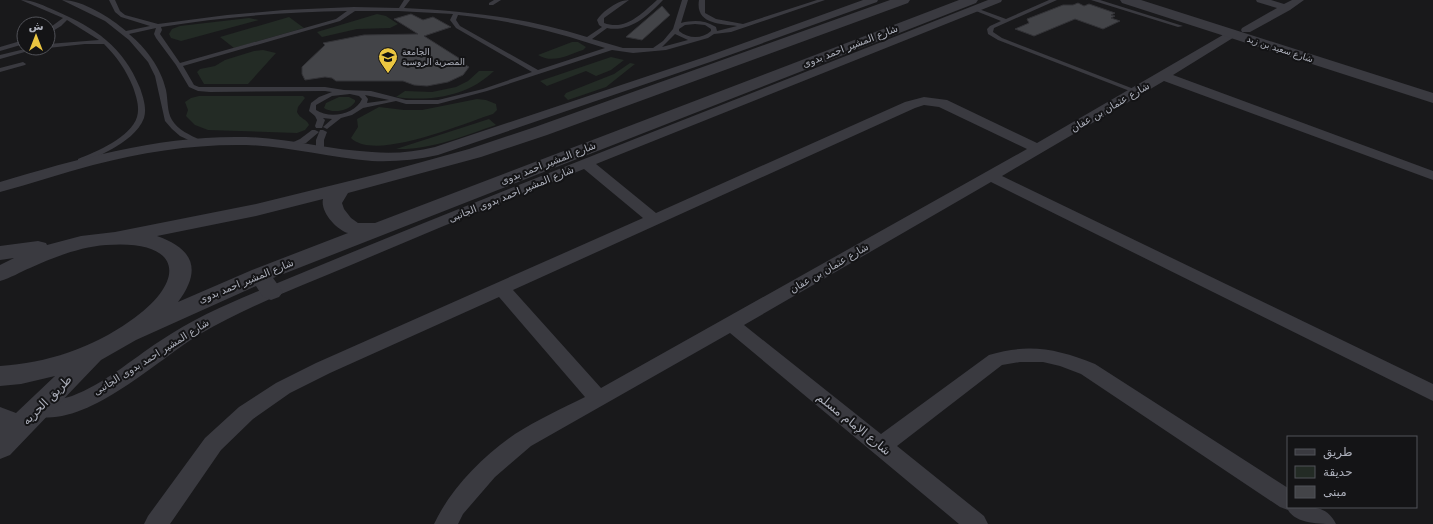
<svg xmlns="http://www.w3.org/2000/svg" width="1433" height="524" viewBox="0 0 1433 524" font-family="'DejaVu Sans',Cairo,sans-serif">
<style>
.green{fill:#232b25}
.building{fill:#434448;stroke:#333337}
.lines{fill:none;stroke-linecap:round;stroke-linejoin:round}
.service{fill:#3a3a40;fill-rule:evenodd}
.minor{fill:#3a3a40;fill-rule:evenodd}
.tertiary{fill:#3a3a40;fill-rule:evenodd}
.labels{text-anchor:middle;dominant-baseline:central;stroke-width:4;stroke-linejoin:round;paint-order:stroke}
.far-street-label{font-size:9px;fill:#acafba;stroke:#141416}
.far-poi-label{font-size:9px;fill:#acafba;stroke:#141416;text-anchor:start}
.street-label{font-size:10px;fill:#acafba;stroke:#141416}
.near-street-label{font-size:12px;fill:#acafba;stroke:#141416}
</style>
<rect width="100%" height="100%" fill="#19191b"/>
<path class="green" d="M377,14L386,16L398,24L390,28L357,29L322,37L317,32Z
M289,17L304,28L234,48L220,37Z
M249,18L259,20L181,41L171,38L169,34L172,29L180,26Z
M572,42H578L586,47L583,50C568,55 553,64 538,55Z
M263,50L276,53L248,84H204L197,72L200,69L215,66L225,60L254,51Z
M611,57L624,60L611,70L596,76L586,71L547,86L540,81Z
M630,63L635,64L606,87L568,100L564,96L566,93L614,74Z
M479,71H494C468,96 431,102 396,97L405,91L432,92L456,87L468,81Z
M199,96H303L305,98L298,107L297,112C300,119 307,119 309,125L305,130L297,133L208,130L195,125L186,116L188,110L185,102L191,98Z
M339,97H349L355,100V102C349,111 333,114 324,108L326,103Z
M477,99L486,100L496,104L497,110L493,114C464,123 375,162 351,138L358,127L357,119L379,107L404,110H422Z
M489,119L496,125C463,136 432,150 396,149Z"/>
<path class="building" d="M1078,3L1084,6L1089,4L1115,13L1111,15L1115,16L1111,18L1120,21L1103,29L1075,19L1034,36L1015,29L1029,23L1027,19L1063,5H1073Z
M662,6L670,15L642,40L626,37Z
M411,14L423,20L433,17L451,27L424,36L465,62L464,64L469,67L463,75L448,82L427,86L414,85L403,81H336L332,78L325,77L305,80L302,74V67L305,64L325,45L323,43L364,35L418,34L394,19Z"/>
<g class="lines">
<path class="service" d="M21,0C34,0 44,6 56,11C95,28 123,46 140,88C143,97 147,108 144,118C139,132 124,142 112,149C104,153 86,164 78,163V159C96,152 131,137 137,117C140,107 136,96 133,87C126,70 117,57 104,44H85L48,48V44L99,40L67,20L61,26L48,34V29L63,18Z
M62,0C83,0 111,18 126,31L150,26L121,17L115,12L109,0H115L120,11L125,15L158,24L227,15L284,10L354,7L399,8L404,0H410L404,8C466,11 528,18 587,37L602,27L599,25L597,20C603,11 618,0 629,0L604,18V23C626,31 641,14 657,0H663C649,15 629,33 607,28L592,39L623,48H653L663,41L673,29L682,0H688L681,23C694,20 704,20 716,27L717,31L737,26C720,24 695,24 699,0H705V13L716,19L743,24L817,0H825L731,32L714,34L708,38L666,50L633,53L612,50L487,91L438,104H406L396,101L363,108L352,115L341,118L327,129L323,127L332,119L323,118L325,120L322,128H316L315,126L317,120L315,116L309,111L311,103L319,97L332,92L325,91L210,92L198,91L189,87L176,65L156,38L154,34L156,28L129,34C146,48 161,68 166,90C168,100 167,112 172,120C178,130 190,135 200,140L201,142L197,144L180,136L172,129L165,121L155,76L148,62L129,40L105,21ZM347,11L336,19L180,63L160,34L162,30L161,27C222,17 285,12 347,11ZM355,11H398L453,14L450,20L456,28L532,72L483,89L438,100H406L371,91L344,90L325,87H199L194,85L183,66L340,21ZM458,15C509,20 557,32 605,48L538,70L460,26L456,20ZM695,24L705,25L711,29V31C702,39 689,39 679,31V29L685,25ZM675,34L688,40L662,47ZM350,94L359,96L362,99C355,115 329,119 316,110V105L332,96ZM365,95L389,100L367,103L368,99Z
M494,0H501L493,5H489V3Z
M1049,0H1057L994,28L993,32L1002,38L1139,91V93H1135L998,40L988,34L987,29L990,26L1001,21L971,9L976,8L1006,19Z
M1091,0H1100L1183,26L1178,27Z
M24,40V44L0,51V47Z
M29,48H39L0,59V55Z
M23,62L26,64L25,65L0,72V68Z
M312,130H315L319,132L306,143L291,147L287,145L300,139Z
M320,130H323L327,132L324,140V149L320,151L316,149V140Z"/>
<path class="minor" d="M863,0H878L877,2L713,61L438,155C416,160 394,162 372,161C330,158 288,146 246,145C194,144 143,152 93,165C62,173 31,184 0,192V182C80,158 161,135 246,137C288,138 329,150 372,152C393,154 414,152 435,147L705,57Z
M988,0H1002L1001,2L596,164L656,213L905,102L924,97L947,100L1037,143L1228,32H1236L1238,34L1236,36L1173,75L1433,171V180L1164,81L1002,176L1433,384V401L991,182L744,325L881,434L989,355C1029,343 1057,349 1095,364L1288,488V507C1307,507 1326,503 1336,524C1320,524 1296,524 1288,510L1280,507L1081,374L1060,366L1043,362H1020L1002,365L897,446L984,516L988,524H959L730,333L531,446L495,477L463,514L458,524H434C451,488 482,457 515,434C535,421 563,408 585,397L499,297L330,373L290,393L253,419L221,450L170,524H144L148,516L205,438L239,407L276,383L316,363L643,218L584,169C506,200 429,232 351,265C301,286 248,306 200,334C158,359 83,432 31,415L28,409L31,403C44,399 58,401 72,396C104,384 131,360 160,341C192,319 227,304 263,289C503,189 746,96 988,0ZM924,105L939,107L1027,149L601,388L513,290L915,108Z
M1256,0H1271L1284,4L1292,0H1304L1290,10L1250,32H1242L1241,30L1242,28L1277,8L1257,2Z"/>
<path class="tertiary" d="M890,0H910L908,3L547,135L481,157L348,193L342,203L344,209L351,218L358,223H375L959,0H978L976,3L273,278L283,292L279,297L271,300L263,297L256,286L136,340L101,360L10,455L0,459V407L16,413L55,376L21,384L0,386V366C47,363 92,348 130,321C189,280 182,239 106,245C80,247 54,257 30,268C20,272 11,278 0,281V265L14,258L0,260V246L38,241L46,243L47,245L81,236L115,232L256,204L382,173L469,149L535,127ZM323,199C320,212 337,230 348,233L252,270L178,302C202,270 194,249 157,236L256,216Z
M1120,0H1141L1433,93V103L1122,3Z"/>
</g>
<defs>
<g id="university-pin" transform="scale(1)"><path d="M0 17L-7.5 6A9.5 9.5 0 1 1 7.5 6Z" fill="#ebc641" stroke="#141416"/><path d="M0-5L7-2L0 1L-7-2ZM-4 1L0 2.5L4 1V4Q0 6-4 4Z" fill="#111"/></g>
</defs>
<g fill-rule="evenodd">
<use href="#university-pin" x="388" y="57"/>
</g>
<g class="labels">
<g class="far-street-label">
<text transform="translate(1280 49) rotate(18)">شارع سعيد بن زيد</text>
</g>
<g class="far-poi-label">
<text x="402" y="52">الجامعة<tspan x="402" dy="10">المصرية الروسية</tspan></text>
</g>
<g class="street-label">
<text transform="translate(850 46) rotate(-21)">شارع المشير احمد بدوى</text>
<text transform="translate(1110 107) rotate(-30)">شارع عثمان بن عفان</text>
<text transform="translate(548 163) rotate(-21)">شارع المشير احمد بدوى</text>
<text transform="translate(511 194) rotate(-22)">شارع المشير احمد بدوى الجانبى</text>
<text transform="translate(829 268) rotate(-30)">شارع عثمان بن عفان</text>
<text transform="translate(246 281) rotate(-22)">شارع المشير احمد بدوى</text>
<text transform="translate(151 357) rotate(-32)">شارع المشير احمد بدوى الجانبى</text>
</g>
<g class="near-street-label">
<text transform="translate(47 400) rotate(-45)">طريق الحريه</text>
<text transform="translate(854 424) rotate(39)">شارع الإمام مسلم</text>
</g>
</g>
<rect x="1287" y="436" width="130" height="72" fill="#141416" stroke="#515258"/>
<rect x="1295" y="449" width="20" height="6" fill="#3a3a40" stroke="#515258"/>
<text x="1323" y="456" font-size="12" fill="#acafba">طريق</text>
<rect x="1295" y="466" width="20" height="12" fill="#232b25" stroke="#515258"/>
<text x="1323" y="476" font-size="12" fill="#acafba">حديقة</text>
<rect x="1295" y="486" width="20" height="12" fill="#434448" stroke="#515258"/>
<text x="1323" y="496" font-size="12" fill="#acafba">مبنى</text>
<g transform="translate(36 36)"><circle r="19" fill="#141416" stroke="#515258"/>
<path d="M0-3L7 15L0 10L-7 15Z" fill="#ebc641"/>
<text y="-6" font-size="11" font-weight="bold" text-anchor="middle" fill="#acafba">ش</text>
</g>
</svg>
